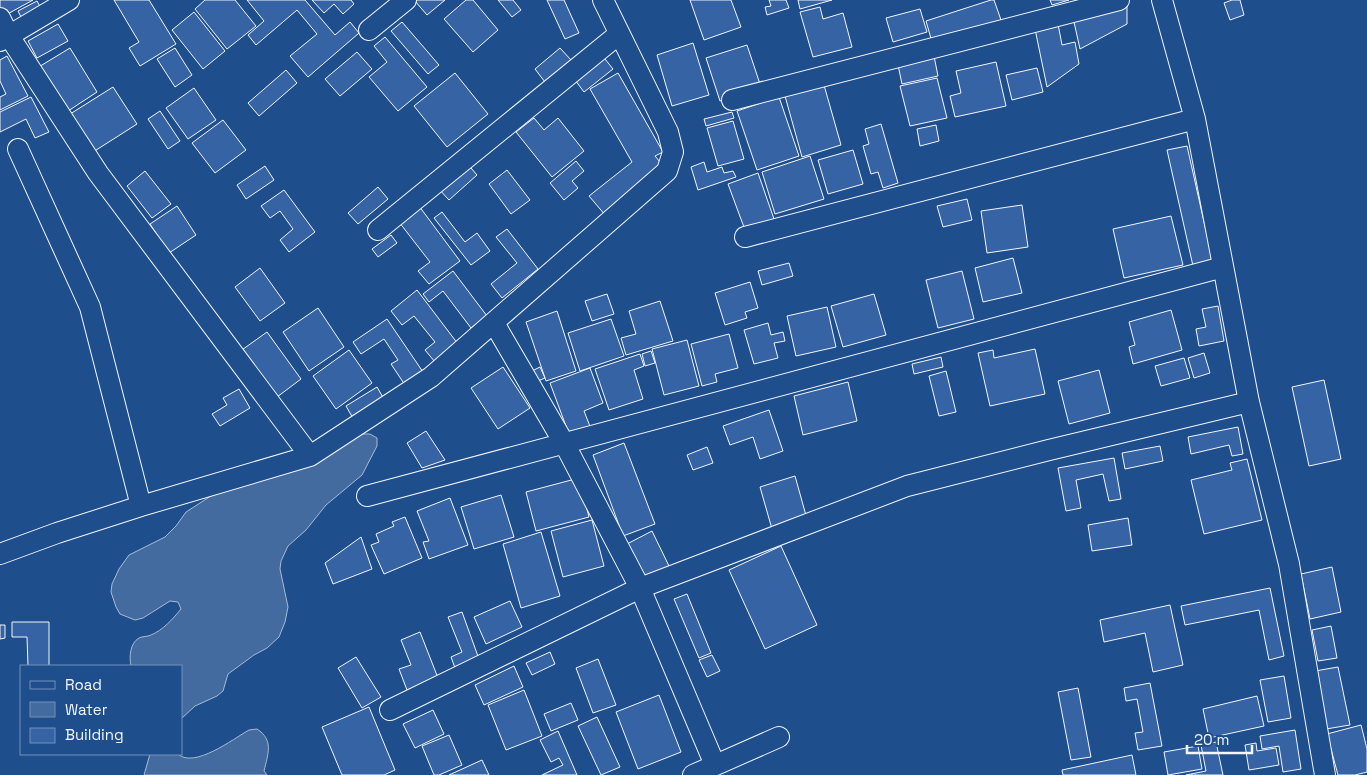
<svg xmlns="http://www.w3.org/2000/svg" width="1367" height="775" viewBox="0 0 1367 775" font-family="'Space Grotesk',sans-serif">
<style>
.water{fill:#446ba0;stroke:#a8bbd7}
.building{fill:#3563a3;stroke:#f2f6ff}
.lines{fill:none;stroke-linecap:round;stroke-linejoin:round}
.minor-casing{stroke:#f2f6ff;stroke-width:22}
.minor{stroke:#1f4e8c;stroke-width:20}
</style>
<rect width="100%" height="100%" fill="#1f4e8c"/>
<path class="water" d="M362,434H370L377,438V446L362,475L326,505L306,530L288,546L281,561L280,569L288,607L285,622L279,637L267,648L254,655L228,674L223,691L217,696L195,706L181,719V666H131C129,657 130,643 139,638C143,636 147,637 151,635C163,630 172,620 181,609L178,602L170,601L143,618L135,620L120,614L116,607L111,592L112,584L119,569L129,555L165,537L176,526L186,512L214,494Z
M257,729C274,740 268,754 264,771L267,775H144L150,754H178C194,769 233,739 249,730Z"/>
<path class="building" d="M0,0H33L2,17L0,13Z
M114,0H149L176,44L140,66L129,48L139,42Z
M205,0H235L256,26L227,49L195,9Z
M247,0H305L335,35L350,22L359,33L308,77L290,56L317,34L297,10L256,45L248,35L264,21Z
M312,0H351L354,4L343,14L334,4L324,13Z
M416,0H445L427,15L415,1Z
M466,0H473L498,30L473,52L444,19Z
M498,0H513L521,10L512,17Z
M547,0H564L579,33L565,39Z
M690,0H731L741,27L704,40Z
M769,0H786L789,8L767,15L765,7L771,6Z
M798,0H832L800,9Z
M991,0H994L1001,20L932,42L926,21Z
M1050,0H1069L1052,5Z
M1232,0H1240L1244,15L1230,20L1224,3Z
M37,1L43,12L24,23L18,11Z
M1127,5V24L1080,49L1074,22Z
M820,7L823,19L843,13L852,47L813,57L800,12Z
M920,9L927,32L893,42L886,18Z
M194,12L225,51L203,69L172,30Z
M402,22L439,65L428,74L391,31Z
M58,24L68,41L37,58L28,41Z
M1058,24L1062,45L1075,42L1079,64L1047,87L1035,29Z
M385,37L427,87L398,111L369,77L387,62L374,46Z
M693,43L709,95L672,106L657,55Z
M747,45L761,87L720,101L706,58Z
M70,48L97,92L65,113L37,68Z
M175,48L192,75L175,87L157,59Z
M560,48L571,60L545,82L535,69Z
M357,52L372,69L340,96L325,79Z
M601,54L613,69L584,92L572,76Z
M7,56L28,96L0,110V97L6,94L0,81V60Z
M934,56L938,76L902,84L898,65Z
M996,62L1006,106L955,117L950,96L961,93L956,71Z
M1037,68L1043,92L1012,100L1006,75Z
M286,70L297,83L259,116L248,103Z
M455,73L488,114L447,147L414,106Z
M618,73L663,152L655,156L665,168L606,216L589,196L632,162L590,89Z
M937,78L947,118L910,126L900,86Z
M824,85L841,145L802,157L785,96Z
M113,87L137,124L90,154L67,116Z
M194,88L216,120L188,139L166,108Z
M31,97L49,132L35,138L26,119L0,132V112Z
M779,97L799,156L757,170L737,111Z
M160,111L180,141L168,149L148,119Z
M732,112L734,118L706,126L704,119Z
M534,118L544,130L558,118L584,151L552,177L516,132Z
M223,120L246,150L215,173L192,143Z
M733,121L744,159L718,166L707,128Z
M881,124L898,183L883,188L878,172L871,174L863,146L869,144L865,129Z
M936,125L939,141L920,146L917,129Z
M1187,146L1213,262L1193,266L1167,150Z
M853,150L863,184L828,194L818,160Z
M810,156L824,199L775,214L762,172Z
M465,161L477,175L449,200L436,186Z
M576,161L584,171L572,181L578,188L564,200L550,183Z
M704,162L707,172L722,167L724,173L733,171L736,177L698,190L691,167Z
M265,166L274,180L246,199L237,185Z
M507,170L530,200L511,214L489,184Z
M145,171L171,204L152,218L127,186Z
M758,173L774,219L745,230L728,184Z
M378,187L388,199L358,224L348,213Z
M284,190L315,232L289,252L280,240L293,229L280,211L270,218L261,206Z
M967,199L972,220L943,227L937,206Z
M1022,205L1028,247L987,253L981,211Z
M177,206L196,235L169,253L150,224Z
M419,206L460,261L429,284L418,271L430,262L399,222Z
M442,212L465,242L477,233L490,251L471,265L434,218Z
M1171,216L1183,265L1124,278L1113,229Z
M507,229L538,269L502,298L491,284L517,263L496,237Z
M391,235L397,243L378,257L372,249Z
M1013,258L1022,293L983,302L975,268Z
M789,263L793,276L762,285L758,271Z
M260,268L285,303L260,321L235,287Z
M453,271L487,316L471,328L443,291L429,302L423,294Z
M962,271L974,319L938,328L926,280Z
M750,282L758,308L745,312L747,318L725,325L715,293Z
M417,290L458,344L435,362L425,350L435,342L414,316L402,325L391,311Z
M607,294L614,314L592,321L585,301Z
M874,294L886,335L843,347L831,306Z
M660,301L673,341L626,355L621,338L636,334L629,311Z
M1218,306L1224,341L1199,346L1196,329L1206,327L1202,309Z
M827,307L836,347L796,356L787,316Z
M318,308L344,347L309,371L283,332Z
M1171,310L1182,350L1133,364L1129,347L1135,345L1129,322Z
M557,311L576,371L546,381L526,322Z
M387,319L423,372L405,385L391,364L398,360L384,339L361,354L353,342Z
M611,319L624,356L580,371L568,333Z
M768,323L771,335L783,332L785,341L774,343L778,358L754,364L744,330Z
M267,332L301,379L273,400L239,352Z
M729,334L738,368L715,374L717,382L702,386L691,344Z
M687,340L699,386L664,395L652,349Z
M1035,349L1045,394L990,406L978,353L993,350L994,358Z
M349,350L372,383L336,409L313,376Z
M651,351L655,363L645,366L642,354Z
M1204,353L1210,373L1194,378L1188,358Z
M640,354L644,366L634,370L643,399L609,410L595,369Z
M941,357L943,367L914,374L912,364Z
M1184,358L1190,378L1161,386L1155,366Z
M503,367L530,408L498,429L471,388Z
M540,367L545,378L531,384L526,374Z
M590,368L603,403L584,411L591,429L570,437L550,383Z
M1099,370L1110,413L1069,424L1058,381Z
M946,371L956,412L939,416L929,376Z
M1324,380L1341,459L1309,466L1292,387Z
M848,382L857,421L803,435L794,396Z
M377,387L385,401L354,420L346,406Z
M239,389L250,408L220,426L212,414L227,405L223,398Z
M769,410L783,451L760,459L753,437L730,445L723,426Z
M1238,427L1243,454L1232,456L1229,445L1191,454L1188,437Z
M426,431L445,460L422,468L407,443Z
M624,443L655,524L623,536L593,455Z
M1160,446L1163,461L1125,469L1122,453Z
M707,447L713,463L693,470L687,455Z
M1114,458L1121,499L1109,501L1103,474L1076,480L1081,508L1066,511L1058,468Z
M1247,459L1262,520L1204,534L1191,480L1232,470L1230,463Z
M795,476L807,519L772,529L760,487Z
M579,478L589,517L536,531L526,492Z
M501,495L514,537L474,549L461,507Z
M450,498L468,545L429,559L423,542L429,541L417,511Z
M405,517L422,558L384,574L371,545L379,542L376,534L394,526L392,522Z
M1128,518L1132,545L1092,551L1088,525Z
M592,520L604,566L563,577L551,531Z
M652,531L669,566L644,579L627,544Z
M541,532L560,596L521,608L503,544Z
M361,537L372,569L333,584L325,563Z
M781,546L817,625L765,649L729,570Z
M1332,567L1341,612L1310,619L1301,574Z
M1270,588L1284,656L1269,660L1259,610L1185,625L1181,606Z
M687,594L711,653L699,658L674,599Z
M510,601L522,627L486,644L474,617Z
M1170,605L1183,665L1153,672L1145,633L1104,642L1100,620Z
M462,612L479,659L455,668L451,657L462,652L448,617Z
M12,622H49V666H28L27,637H12Z
M0,625H5V638L0,639Z
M1331,626L1337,658L1318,661L1312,630Z
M420,632L438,678L407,690L399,669L411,665L401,640Z
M550,652L555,664L532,675L526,663Z
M712,655L720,671L707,677L699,660Z
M356,657L381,697L362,708L338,668Z
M598,659L616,705L593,713L576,668Z
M514,666L523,687L484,705L475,685Z
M1338,667L1350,725L1326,729L1315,671Z
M1284,676L1291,718L1268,722L1260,680Z
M1150,683L1162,746L1138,750L1135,733L1143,732L1137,699L1126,701L1124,688Z
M1078,688L1091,757L1071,760L1058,692Z
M524,690L542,736L506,750L488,705Z
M659,695L681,752L638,769L616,712Z
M1257,696L1264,726L1209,738L1203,709Z
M571,703L578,720L551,731L544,714Z
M369,707L395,770L384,775H342L322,727Z
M433,710L444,734L415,748L403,724Z
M597,717L620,767L601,775L578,726Z
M1361,725L1367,749V772L1355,775H1338L1327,734Z
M1295,730L1301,769L1283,772L1279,746L1262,749L1260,736Z
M558,731L577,775H542L563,765L559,758L551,762L540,740Z
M449,735L462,765L439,775H434L422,746Z
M1216,742L1223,775H1186L1206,771L1201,745Z
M1256,743L1257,751L1276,748L1279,765L1249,770L1245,745Z
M1198,746L1202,769L1168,775L1164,752Z
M1132,755L1136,775H1063L1062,770Z
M482,760L489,775H449Z"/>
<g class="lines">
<g class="minor-casing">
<path id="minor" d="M1162,0L1195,119L1249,402L1289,564L1325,775
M0,18L9,36L98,173L310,456
M369,30L406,0
M0,41L69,0
M732,100L1119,0
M18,149L90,307L141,506
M378,230L619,34
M745,237L1195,119
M494,323L564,443L640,588L715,765
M367,496L1223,267
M0,554L57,533L141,506L310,456L431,377L667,171L673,152L668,132L603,0
M390,710L640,588L907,486L1049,450L1249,402
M693,775L779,737"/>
</g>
<use href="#minor" class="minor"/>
</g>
<rect x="20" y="665" width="162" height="90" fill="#1f4e8c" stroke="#7391ba"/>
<rect x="30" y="681" width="25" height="8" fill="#1f4e8c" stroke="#7391ba"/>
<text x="65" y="690" font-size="15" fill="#f2f6ff">Road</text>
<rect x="30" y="702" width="25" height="15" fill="#446ba0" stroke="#7391ba"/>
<text x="65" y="715" font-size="15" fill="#f2f6ff">Water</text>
<rect x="30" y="728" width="25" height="15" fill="#3563a3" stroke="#7391ba"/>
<text x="65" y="740" font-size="15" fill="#f2f6ff">Building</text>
<path d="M1187 745v8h65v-8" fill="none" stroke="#f2f6ff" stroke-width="2.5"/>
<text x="1194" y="745" font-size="15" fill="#f2f6ff" stroke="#1f4e8c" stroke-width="4" paint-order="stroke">20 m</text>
</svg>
